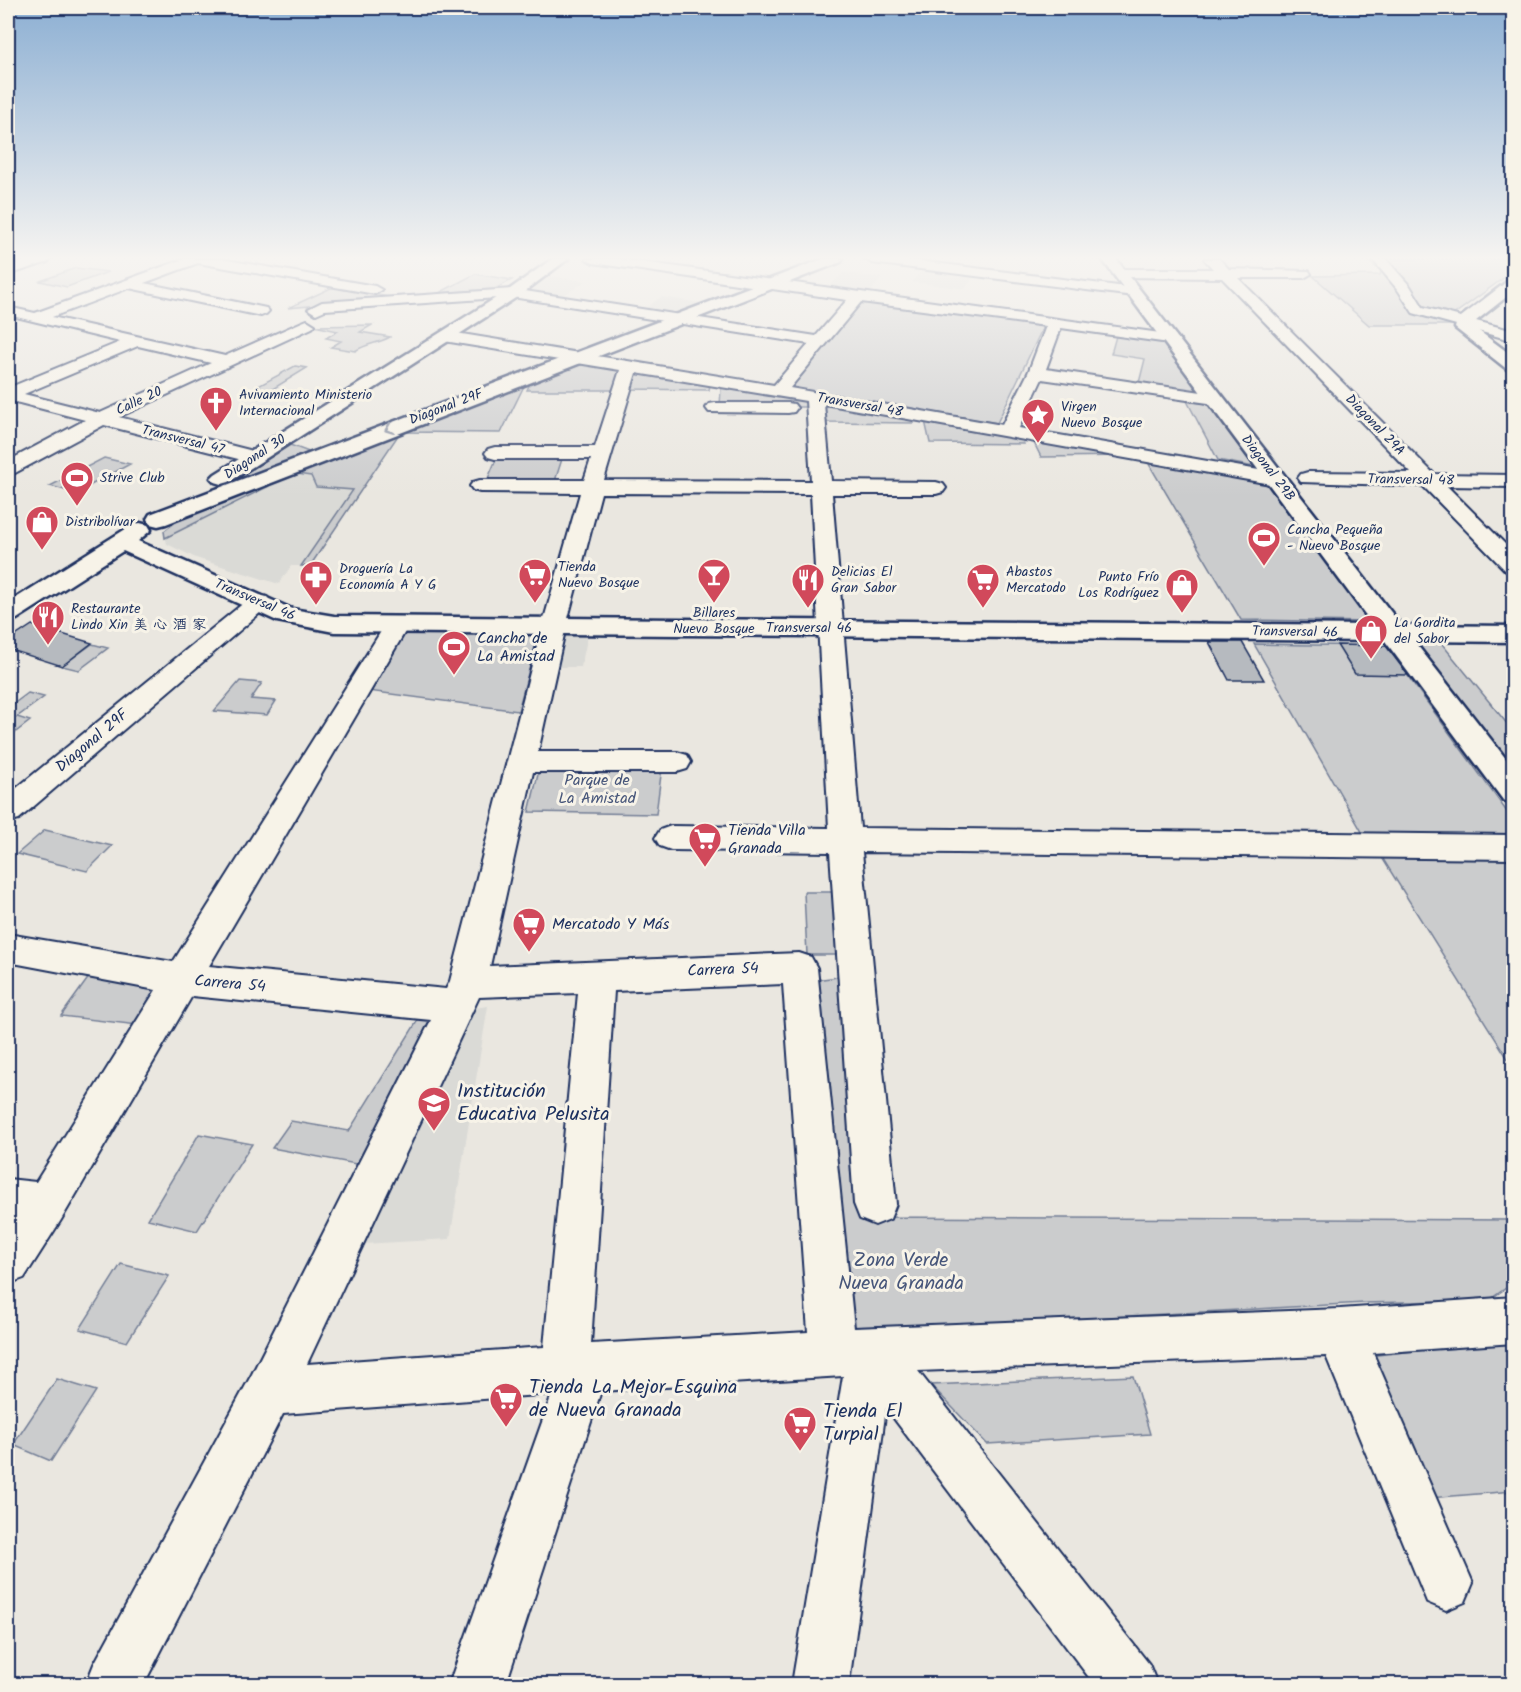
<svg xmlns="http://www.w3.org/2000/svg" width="1521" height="1692" viewBox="0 0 1521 1692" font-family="Kalam,'LXGW WenKai TC',sans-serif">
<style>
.built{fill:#dadad6}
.green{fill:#cbcccd;stroke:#737e96;stroke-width:1.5}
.building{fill:#b6babf;stroke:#1b2f5e;stroke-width:1.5}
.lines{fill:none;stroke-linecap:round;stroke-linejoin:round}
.street-casing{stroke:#1b2f5e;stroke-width:4}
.secondary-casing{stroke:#1b2f5e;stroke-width:5}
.street{fill:#f7f3e8;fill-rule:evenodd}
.secondary{fill:#f7f3e8;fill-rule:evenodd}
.oneway{stroke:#8991a3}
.labels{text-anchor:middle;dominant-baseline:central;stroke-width:6;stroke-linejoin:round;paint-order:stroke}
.far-poi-label{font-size:14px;fill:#1b2f5e;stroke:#f7f3e8;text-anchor:start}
.far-street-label{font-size:14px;fill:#1b2f5e;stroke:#f7f3e8}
.poi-label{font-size:16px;fill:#1b2f5e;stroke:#f7f3e8;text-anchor:start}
.street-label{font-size:16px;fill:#1b2f5e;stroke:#f7f3e8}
.park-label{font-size:16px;fill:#47567a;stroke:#f7f3e8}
.near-poi-label{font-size:20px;fill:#1b2f5e;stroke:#f7f3e8;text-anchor:start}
.near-park-label{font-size:20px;fill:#47567a;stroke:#f7f3e8}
</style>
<rect width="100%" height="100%" fill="#eae7e0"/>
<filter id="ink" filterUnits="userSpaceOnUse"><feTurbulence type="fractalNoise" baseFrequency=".0167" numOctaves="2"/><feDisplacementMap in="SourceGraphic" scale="12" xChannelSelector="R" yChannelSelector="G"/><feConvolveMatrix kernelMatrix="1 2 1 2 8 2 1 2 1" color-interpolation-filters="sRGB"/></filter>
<g filter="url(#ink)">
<path class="built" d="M924,268L975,275L965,289L912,282Z
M843,273L882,278L868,294L827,289Z
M548,276L586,281L561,297L526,292Z
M661,297L701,303L672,314L643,310Z
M290,473L311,476L316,487L354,489L301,566H291L279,584L196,558L167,544L164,531L174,521Z
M560,635H588L581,667H551Z
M488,1006L450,1239L346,1245L461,1010Z"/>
<path class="green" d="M1365,259H1513V271L1445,321L1450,325H1369L1313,276L1380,275L1381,271Z
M76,268L108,272L67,287L40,281Z
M475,274L512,280L495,289L439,293Z
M333,287L395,298L288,308Z
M862,300L1044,325L997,423L784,387Z
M372,325L360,332L390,337C377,344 368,343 355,351L331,347L341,341L326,338L338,331L314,326Z
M1116,336L1167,343L1203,393L1139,383L1145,359L1111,354Z
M584,362L621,370L614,390H527L531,381Z
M295,366L307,368L258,398L242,395Z
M632,372L710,385L709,390L627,389Z
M525,384L501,433L406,432L410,427Z
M721,387L809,399V407H720Z
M1187,401L1208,404L1254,467L1218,460Z
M822,403L913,419L914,423L825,422Z
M925,421L1021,436L1024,444L930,443Z
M403,428L310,566H301L353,490L316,487L311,476L290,473Z
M1032,439L1129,456L1041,457Z
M290,445L309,452L218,490Z
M498,455L563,456L554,484L486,483Z
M104,458L130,464L76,493L50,486Z
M1146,459L1267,481L1371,622L1241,620Z
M255,486H269L165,538L164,531L185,515Z
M405,633L538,636L518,711L368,691Z
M1438,639L1513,731V776L1414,649V640Z
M92,644L108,648L79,670L62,666Z
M1254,644L1386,646L1513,820V839L1365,837Z
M240,681L262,683L251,699L276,701L267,715L214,711Z
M28,693L44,697L17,717L30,721L8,738V708Z
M540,766L662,767L656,814L529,812Z
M45,830L112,846L87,871L17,854Z
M1381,856L1513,858V1067Z
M804,892H841L847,955H807Z
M845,976L864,1217L1513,1220V1283L1489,1300L1365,1303L852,1331L808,981Z
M89,977L164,986L138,1025L61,1016Z
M421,1015L439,1017L361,1165L272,1148L291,1121L349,1131Z
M199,1134L252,1144L197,1231L148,1219Z
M121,1264L169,1276L127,1342L80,1329Z
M1513,1340V1491L1429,1498L1368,1356Z
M1133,1376L1150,1434L987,1444L931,1385Z
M57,1379L96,1391L51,1461L13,1445Z"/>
<path class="building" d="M32,625L92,643L62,666L8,649V641Z
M1209,642H1242L1264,680H1229Z
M1337,645L1386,646L1408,675L1355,674Z"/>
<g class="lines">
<g class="street-casing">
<path id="street" d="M30,259H50L48,262L8,275V267Z
M184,259H221L375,286L382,290L375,294L198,263L144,283L266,308L269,311L266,314L261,316L129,288L52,317L225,356L302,322L307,320L315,325L312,328L119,417L261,453L264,457L261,461L254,463L104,425L15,473L8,475V461L85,420L8,400V388L120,342L8,315V307L35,313ZM138,346L211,363L100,413L24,394Z
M586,259H620L1175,335L1177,338L1175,341L1169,343L1061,328L1046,369L1215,394L1221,395L1224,399L1221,403L1215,404L1042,379L1019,428L1276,473L1283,475L1286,479L1283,483L1276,485L824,404L831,481L936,482L943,484L946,488L943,492L936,494H832L860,828L1514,835V859L862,852L896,1204L890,1219L875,1225L860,1219L854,1204L830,852L671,850L660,846L655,838L660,830L671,826L829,828L811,494L601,493L566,626L538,752H677L687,755L691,762L687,769L677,772H533L490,966L799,953L811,957L817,968L854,1328L1340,1309L1514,1297V1343L1373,1353L1473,1583L1465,1602L1446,1610L1427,1602L1326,1356L918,1371L1149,1664L1157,1684H1094L886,1408L849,1684H792L843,1376L601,1391L506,1684H449L552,1394L283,1414L144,1684H86L94,1664L252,1374L431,1020L192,996L61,1220L24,1278L8,1284V1179L36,1182L156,990L8,962V934L173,962L385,625L388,620L397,618L406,620L409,625L209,966L446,989L450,981L542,626L580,493L480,492L473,490L470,486L473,482L480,480H584L591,459H495L488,457L485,453L488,449L495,447H595L620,370L444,341L436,336L444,331L774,385L809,344L512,297L325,310L316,314L308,309L322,302L512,289L816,336L847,300L593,263ZM861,302L1046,326L1028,373L1002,425L790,388ZM636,373L806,401L811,481L604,480ZM783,984L808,1332L591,1344L614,991ZM578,993L544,1347L307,1364L479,997Z
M865,259H903L1134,288L1141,292L1134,296L872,263Z
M1204,259H1219L1229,269L1309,271L1311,274L1304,278H1238L1434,474L1514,475V487L1447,486L1514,553V573L1506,571L1423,486L1301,482L1298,478L1301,474L1308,472L1411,473L1222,278L1119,277L1112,273L1119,269H1213Z
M1372,259H1386L1410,286L1423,307L1514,331V341L1413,313L1398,290Z
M715,403H788L794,404L797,408L794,412L788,413L709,412L706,408L709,404Z
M259,595L267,597L271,602L267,607L19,819L8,822V795L251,597Z"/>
</g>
<g class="secondary-casing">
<path id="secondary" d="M552,259H568L520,295L229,482L222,484L215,482L211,478L215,474L510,289Z
M823,259H843L841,262L166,524L158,526L150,524L147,519L150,514Z
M1102,259H1116L1401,625L1514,626V642L1414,641L1514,769V803L1503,800L1385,641L334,632L277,621L123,551L17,619L8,622V603L132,525L140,523L148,525L151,530L138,541L292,609L334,616L1373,625Z
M1514,279V291L1471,325L1514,357V371L1508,370L1455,328L1457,320L1509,280Z"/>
</g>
<use href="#street" class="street"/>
<use href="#secondary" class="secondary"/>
</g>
<defs><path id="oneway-chevron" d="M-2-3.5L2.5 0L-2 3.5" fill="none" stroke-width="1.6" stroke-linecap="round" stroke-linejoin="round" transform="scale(1.5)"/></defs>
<use class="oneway" href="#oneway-chevron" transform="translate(389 429) rotate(159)"/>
</g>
<linearGradient id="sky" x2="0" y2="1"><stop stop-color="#8cafd3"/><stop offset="0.52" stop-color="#f6f4f1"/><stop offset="1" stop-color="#f6f4f1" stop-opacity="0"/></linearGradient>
<rect width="1521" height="496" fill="url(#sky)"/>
<defs>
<g id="church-pin" transform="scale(1.725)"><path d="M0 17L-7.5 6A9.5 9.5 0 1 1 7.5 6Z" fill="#d1495b" stroke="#f7f3e8"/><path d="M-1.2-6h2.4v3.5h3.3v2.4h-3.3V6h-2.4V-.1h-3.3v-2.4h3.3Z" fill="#fff"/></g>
<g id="sight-pin" transform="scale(1.725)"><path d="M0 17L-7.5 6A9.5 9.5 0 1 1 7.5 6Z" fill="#d1495b" stroke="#f7f3e8"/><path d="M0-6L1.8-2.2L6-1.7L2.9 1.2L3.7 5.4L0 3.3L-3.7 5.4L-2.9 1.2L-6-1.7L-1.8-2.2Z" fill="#fff"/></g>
<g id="stadium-pin" transform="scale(1.725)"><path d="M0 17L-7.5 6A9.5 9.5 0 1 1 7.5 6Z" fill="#d1495b" stroke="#f7f3e8"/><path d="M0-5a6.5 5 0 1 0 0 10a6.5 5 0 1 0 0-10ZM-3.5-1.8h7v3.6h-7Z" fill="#fff"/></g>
<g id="shop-pin" transform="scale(1.725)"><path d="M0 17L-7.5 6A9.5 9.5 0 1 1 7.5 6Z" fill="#d1495b" stroke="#f7f3e8"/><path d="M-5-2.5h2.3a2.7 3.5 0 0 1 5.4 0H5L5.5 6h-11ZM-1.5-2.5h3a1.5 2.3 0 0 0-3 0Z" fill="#fff"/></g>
<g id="supermarket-pin" transform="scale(1.725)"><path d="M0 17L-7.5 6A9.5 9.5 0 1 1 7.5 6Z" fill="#d1495b" stroke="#f7f3e8"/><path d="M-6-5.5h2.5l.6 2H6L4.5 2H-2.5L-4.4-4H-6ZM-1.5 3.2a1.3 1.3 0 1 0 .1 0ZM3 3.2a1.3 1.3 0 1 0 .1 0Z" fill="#fff"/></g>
<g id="bar-pin" transform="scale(1.725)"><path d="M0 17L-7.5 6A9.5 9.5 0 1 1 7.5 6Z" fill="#d1495b" stroke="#f7f3e8"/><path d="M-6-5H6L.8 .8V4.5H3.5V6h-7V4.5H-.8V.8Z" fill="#fff"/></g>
<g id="pharmacy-pin" transform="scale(1.725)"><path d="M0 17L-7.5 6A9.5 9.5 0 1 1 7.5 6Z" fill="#d1495b" stroke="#f7f3e8"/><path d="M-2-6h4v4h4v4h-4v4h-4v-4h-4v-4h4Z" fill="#fff"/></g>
<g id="restaurant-pin" transform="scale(1.725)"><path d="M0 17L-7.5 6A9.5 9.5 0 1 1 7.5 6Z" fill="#d1495b" stroke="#f7f3e8"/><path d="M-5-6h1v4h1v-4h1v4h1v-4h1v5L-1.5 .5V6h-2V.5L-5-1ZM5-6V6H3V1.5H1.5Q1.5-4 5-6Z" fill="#fff"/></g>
<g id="school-pin" transform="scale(1.725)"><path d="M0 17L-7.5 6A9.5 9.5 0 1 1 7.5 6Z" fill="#d1495b" stroke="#f7f3e8"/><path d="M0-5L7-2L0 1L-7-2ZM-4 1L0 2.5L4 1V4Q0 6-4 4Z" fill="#fff"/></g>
</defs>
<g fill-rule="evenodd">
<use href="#church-pin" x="216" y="403"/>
<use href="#sight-pin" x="1038" y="415"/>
<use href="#stadium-pin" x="77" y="478"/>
<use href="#shop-pin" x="42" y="522"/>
<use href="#stadium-pin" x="1264" y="538"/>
<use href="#supermarket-pin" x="535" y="575"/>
<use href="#bar-pin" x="714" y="575"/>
<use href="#pharmacy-pin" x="316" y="577"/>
<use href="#restaurant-pin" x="808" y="580"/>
<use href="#supermarket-pin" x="983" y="580"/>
<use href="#shop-pin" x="1182" y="585"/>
<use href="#restaurant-pin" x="48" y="617"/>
<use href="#shop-pin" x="1371" y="631"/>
<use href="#stadium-pin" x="454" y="647"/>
<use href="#supermarket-pin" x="705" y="839"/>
<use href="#supermarket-pin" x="529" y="924"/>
<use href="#school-pin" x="434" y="1103"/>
<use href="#supermarket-pin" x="506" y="1399"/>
<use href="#supermarket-pin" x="800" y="1423"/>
</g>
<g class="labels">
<g class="far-poi-label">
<text x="239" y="395">Avivamiento Ministerio<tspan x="239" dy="16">Internacional</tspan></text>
<text x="1061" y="407">Virgen<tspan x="1061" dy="16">Nuevo Bosque</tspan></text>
<text x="100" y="478">Strive Club</text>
<text x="65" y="522">Distribolívar</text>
<text x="1287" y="530">Cancha Pequeña<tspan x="1287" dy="16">- Nuevo Bosque</tspan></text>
<text x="558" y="567">Tienda<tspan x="558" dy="16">Nuevo Bosque</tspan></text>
<text x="339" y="569">Droguería La<tspan x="339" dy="16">Economía A Y G</tspan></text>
<text x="831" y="572">Delicias El<tspan x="831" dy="16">Gran Sabor</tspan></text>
<text x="1006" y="572">Abastos<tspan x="1006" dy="16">Mercatodo</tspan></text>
<text x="1159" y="577" text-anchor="end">Punto Frío<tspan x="1159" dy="16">Los Rodríguez</tspan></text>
<text x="71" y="609">Restaurante<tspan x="71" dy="16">Lindo Xin 美 心 酒 家</tspan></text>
<text x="714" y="613" text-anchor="middle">Billares<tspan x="714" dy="16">Nuevo Bosque</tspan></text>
<text x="1394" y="623">La Gordita<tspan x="1394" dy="16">del Sabor</tspan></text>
</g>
<g class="far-street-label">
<text transform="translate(139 401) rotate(-25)">Calle 20</text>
<text transform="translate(860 405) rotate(10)">Transversal 48</text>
<text transform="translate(446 407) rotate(-21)">Diagonal 29F</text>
<text transform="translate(1375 425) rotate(46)">Diagonal 29A</text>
<text transform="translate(183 440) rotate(14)">Transversal 47</text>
<text transform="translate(255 457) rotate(-33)">Diagonal 30</text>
<text transform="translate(1268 468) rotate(53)">Diagonal 29B</text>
<text transform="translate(1411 480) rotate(1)">Transversal 48</text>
<text transform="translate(255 600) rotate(23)">Transversal 46</text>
<text x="809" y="628">Transversal 46</text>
<text transform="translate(1295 632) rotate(1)">Transversal 46</text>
</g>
<g class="poi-label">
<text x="477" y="638">Cancha de<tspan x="477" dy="18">La Amistad</tspan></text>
<text x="728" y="830">Tienda Villa<tspan x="728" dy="18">Granada</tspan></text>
<text x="552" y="924">Mercatodo Y Más</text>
</g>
<g class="street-label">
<text transform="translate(92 741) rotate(-40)">Diagonal 29F</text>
<text transform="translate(723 970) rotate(-2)">Carrera 54</text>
<text transform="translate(230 984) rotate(5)">Carrera 54</text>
</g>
<g class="park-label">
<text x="597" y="780">Parque de<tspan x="597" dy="18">La Amistad</tspan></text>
</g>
<g class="near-poi-label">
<text x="457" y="1092">Institución<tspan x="457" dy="23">Educativa Pelusita</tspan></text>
<text x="529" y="1388">Tienda La Mejor Esquina<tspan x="529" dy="23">de Nueva Granada</tspan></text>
<text x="823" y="1412">Tienda El<tspan x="823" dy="23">Turpial</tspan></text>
</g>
<g class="near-park-label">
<text x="901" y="1261">Zona Verde<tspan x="901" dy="23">Nueva Granada</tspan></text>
</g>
</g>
<rect width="1521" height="1692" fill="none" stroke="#f7f3e8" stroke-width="30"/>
<rect x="15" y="15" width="1491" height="1662" fill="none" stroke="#1b2f5e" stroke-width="2" filter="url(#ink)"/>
</svg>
